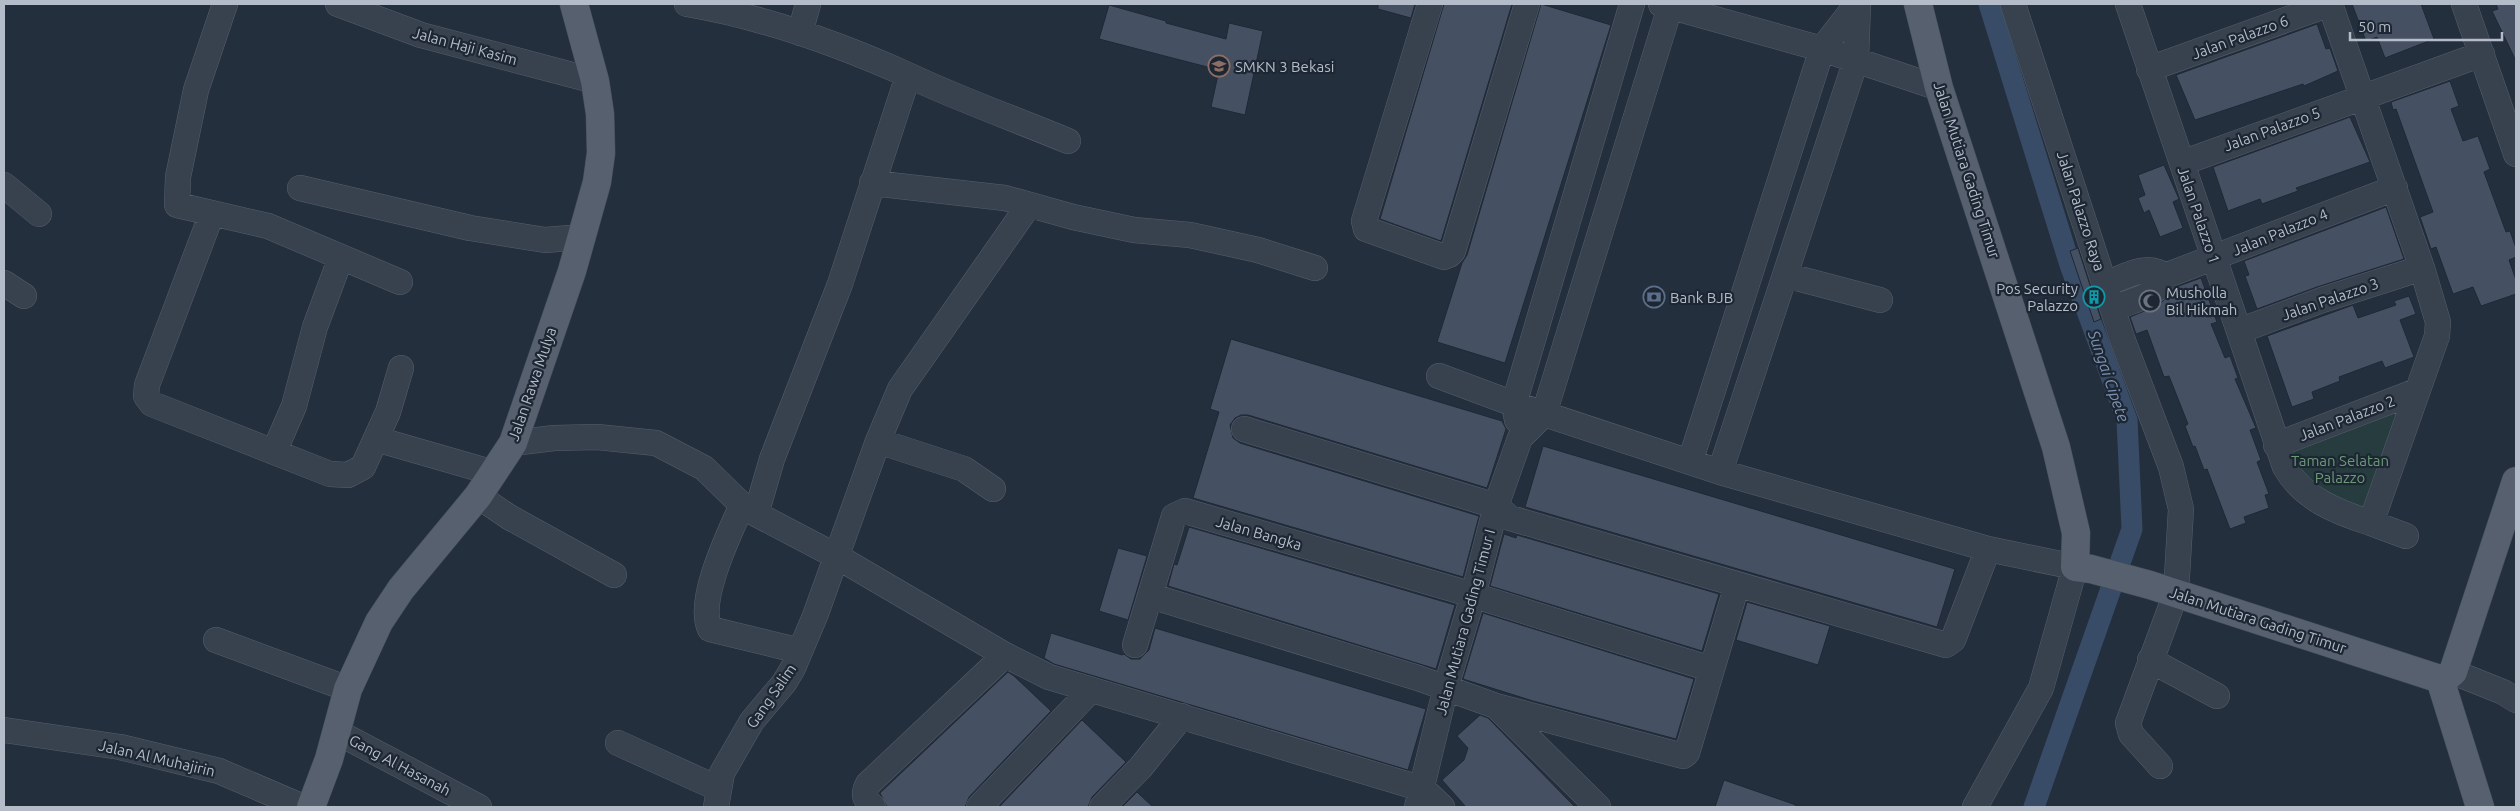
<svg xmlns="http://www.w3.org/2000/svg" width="2520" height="811" viewBox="0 0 2520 811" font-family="Ubuntu,sans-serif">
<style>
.green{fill:#263c3f}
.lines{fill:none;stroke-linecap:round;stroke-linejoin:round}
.canal{stroke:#394c67;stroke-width:21}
.building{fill:#455162;stroke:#1f2835}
.minor-casing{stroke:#565f6c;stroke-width:26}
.major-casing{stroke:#414a57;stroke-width:29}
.minor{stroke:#38414e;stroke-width:25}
.major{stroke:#56606e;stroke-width:28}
.labels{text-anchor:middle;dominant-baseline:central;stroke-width:4.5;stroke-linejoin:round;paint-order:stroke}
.street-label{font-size:15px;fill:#b4bcc9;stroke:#1d2633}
.poi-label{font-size:15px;fill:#b4bcc9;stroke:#1d2633;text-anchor:start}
.park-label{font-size:15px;fill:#6b9a76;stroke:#1d2633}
.water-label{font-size:16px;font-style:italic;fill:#7c92b1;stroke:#1d2633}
</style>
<rect width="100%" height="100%" fill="#242f3e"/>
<path class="green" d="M2399,407L2365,515L2315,498L2287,450Z"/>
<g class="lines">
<path class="canal" d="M1989,4L2070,265L2127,420L2132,529L2034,807"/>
</g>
<path class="building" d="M1378,4H1415L1411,18L1378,9Z
M1444,4H1512L1441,241L1380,219Z
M1541,4L1611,25L1505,363L1437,342L1462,263L1467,255Z
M2352,4H2421L2434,39L2385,58L2377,37L2366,41Z
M2496,4H2516V61L2492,11L2498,9Z
M1109,5L1166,21V23L1226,39L1229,23L1263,31L1245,115L1211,107L1219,70L1099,39Z
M2317,24L2326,49L2330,48L2338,71L2304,86L2303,84L2195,120L2176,75Z
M2450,81L2459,106L2451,109L2463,141L2478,136L2490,169L2484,172L2506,232L2510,231L2516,248V257L2509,260L2516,280V294L2481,306L2473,287L2453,294L2436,247L2431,249L2420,217L2433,212L2396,109L2393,110L2391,102Z
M2350,117L2370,162L2296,188L2298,191L2262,204L2260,199L2228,211L2213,167Z
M2164,165L2179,199L2173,202L2183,228L2160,237L2149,210L2144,213L2138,198L2145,195L2138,175Z
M2386,207L2404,259L2317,287L2257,309L2245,276L2249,275L2244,261Z
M2078,248L2101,319L2094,322L2070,251Z
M2201,278L2217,322L2211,324L2225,358L2230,356L2238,378L2235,379L2256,428L2250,430L2261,460L2257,462L2269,494L2265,495L2269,508L2244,517L2246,523L2230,529L2207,469L2204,470L2195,446L2193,447L2185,426L2188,424L2169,376L2164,377L2147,330L2136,334L2130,317L2159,305L2176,287Z
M2409,296L2416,314L2400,320L2414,357L2385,368L2382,361L2339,377L2340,381L2312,392L2314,399L2292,407L2267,336L2353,305L2358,318L2396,305L2394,301Z
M1231,339L1502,421L1506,429L1487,488L1248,415H1241L1235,418L1230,425L1233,438L1240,443L1479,516L1463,577L1193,498L1219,412L1210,409Z
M1543,446L1955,569L1937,627L1525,507Z
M1189,527L1455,605L1436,669L1168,586L1174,564L1177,565Z
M1504,534L1516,538L1517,535L1719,594L1702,651L1490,586Z
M1118,548L1147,556L1128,620L1099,611Z
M1747,602L1830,626L1818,665L1736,640Z
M1483,613L1694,679L1676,739L1533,701L1463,679Z
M1155,628L1426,709L1408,770L1054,664L1044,658L1051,633L1122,655L1124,654L1131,659H1140L1149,650Z
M1008,672L1014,676L1051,711L969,797L965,807H887L880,793Z
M1480,715L1488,718L1575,807H1466L1442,780L1464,760L1468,748L1457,736Z
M1082,720L1126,762L1092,797L1088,807H999Z
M1724,780L1796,805L1795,807H1715Z
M1137,792L1153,807H1122Z"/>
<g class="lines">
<g class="minor-casing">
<path id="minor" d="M225,4L196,90L178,177L177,205L268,226L400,282
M338,4L421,35L595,81
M687,4C764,17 839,44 910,76C961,100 1015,119 1068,141
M1430,4L1364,221L1366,229L1444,257L1449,255L1453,251L1527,4
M1661,4L1822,49L1939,88
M2013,4L2123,341L2171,467L2181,509L2176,593L2128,723L2131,734L2160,766
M2128,4L2285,467C2303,499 2337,512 2371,523L2437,336L2438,322L2422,268L2330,4
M2464,4L2516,154
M800,33L808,4
M2149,69L2330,4
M2182,163L2482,54
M872,183L1005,198L1073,217L1134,230L1190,235L1258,250L1315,268
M4,185L39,214
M300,188L470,228L545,240L583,237
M212,213L147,385L146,396L152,404L330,474L348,475L363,467L388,412L401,368
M1785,275L1880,300
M2165,276L2395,188
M4,283L24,296
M2106,284C2124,277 2148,262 2165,276
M2114,308C2131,301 2159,296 2165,276
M2239,331L2322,300L2422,268
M1439,376L1514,404L1720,472L1988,549L2075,567L2041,688L1975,807
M1517,420L1514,404L1632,4
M1244,429L1496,506L1510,518L1946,645L1953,640L1988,549
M376,439L494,473
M878,441L964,469L993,489
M513,443L554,438L597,437L656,443L704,468L742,505L756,514L836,556L1005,655L1049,677L1423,789L1442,807
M2276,445L2417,391
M274,452L294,406L315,327L341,257
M1690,462L1822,49L1857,4
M1720,472L1856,60L1858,4
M478,496L509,517L614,575
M742,505C730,532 696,601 710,629L800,651
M756,514L772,459L840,284L908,76
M2371,523L2406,536
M1151,596L1418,678L1496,706L1683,756L1687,753L1737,585
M216,640L348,689
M1135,645L1174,516L1185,511L1456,590L1711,669
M2150,660L2217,696
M2453,672L2503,692L2516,700
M1496,706L1598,807
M4,730L120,747L219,771L303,807
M337,732L479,807
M618,743L717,788
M716,807L722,773L752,721L784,683L793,668L815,616L878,441L900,389L1029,205
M873,807C865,799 862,795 868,784L1005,655
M979,807L1090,691
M1102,807L1141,767L1182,716
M1417,807L1446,687L1473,596L1496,506L1520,438L1544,414L1671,4"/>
</g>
<g class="major-casing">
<path id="major" d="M1918,4L1939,88L2056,447L2076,533L2075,567L2091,569L2150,585L2440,679L2447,677L2453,672L2516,481
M2440,679L2480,807
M311,807L329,759L348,689L379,622L401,589L478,496L513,443L572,271L597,182L601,153L600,114L595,81L574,4"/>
</g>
<use href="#minor" class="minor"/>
<use href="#major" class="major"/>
</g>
<defs>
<g id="school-ring" transform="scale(1.125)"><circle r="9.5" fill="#1d2633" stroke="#8d6e63" stroke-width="1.5"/><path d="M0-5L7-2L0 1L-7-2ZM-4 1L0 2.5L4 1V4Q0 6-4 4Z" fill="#8d6e63"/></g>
<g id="bank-ring" transform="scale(1.125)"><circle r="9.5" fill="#1d2633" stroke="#5c6f8a" stroke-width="1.5"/><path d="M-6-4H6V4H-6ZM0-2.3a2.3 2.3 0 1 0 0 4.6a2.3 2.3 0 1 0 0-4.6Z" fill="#5c6f8a"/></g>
<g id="building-ring" transform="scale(1.125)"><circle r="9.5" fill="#1d2633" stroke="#0f9aa8" stroke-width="1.5"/><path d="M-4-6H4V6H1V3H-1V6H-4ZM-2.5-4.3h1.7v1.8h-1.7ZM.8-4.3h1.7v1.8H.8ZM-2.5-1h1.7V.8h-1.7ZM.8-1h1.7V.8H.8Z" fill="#0f9aa8"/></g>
<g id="mosque-ring" transform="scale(1.125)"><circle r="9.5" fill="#1d2633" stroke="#6b7280" stroke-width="1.5"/><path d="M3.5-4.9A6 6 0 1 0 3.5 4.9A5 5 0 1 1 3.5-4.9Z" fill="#6b7280"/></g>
</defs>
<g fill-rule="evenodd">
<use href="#school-ring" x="1219" y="66"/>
<use href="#bank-ring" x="1654" y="297"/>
<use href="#building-ring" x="2094" y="297"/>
<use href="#mosque-ring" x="2150" y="301"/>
</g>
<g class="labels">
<g class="street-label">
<text transform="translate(2240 37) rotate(-20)">Jalan Palazzo 6</text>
<text transform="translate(465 46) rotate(15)">Jalan Haji Kasim</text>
<text transform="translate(2272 129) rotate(-20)">Jalan Palazzo 5</text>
<text transform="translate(1967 170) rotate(72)">Jalan Mutiara Gading Timur</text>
<text transform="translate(2081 211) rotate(72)">Jalan Palazzo Raya</text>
<text transform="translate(2199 215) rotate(71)">Jalan Palazzo 1</text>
<text transform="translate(2280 232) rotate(-22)">Jalan Palazzo 4</text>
<text transform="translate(2330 299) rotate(-19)">Jalan Palazzo 3</text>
<text transform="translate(532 384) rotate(-71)">Jalan Rawa Mulya</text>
<text transform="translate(2347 418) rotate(-21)">Jalan Palazzo 2</text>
<text transform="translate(1259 533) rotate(16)">Jalan Bangka</text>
<text transform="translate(2258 620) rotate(18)">Jalan Mutiara Gading Timur</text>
<text transform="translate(1465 622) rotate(-75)">Jalan Mutiara Gading Timur I</text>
<text transform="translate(771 696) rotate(-55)">Gang Salim</text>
<text transform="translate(157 758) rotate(13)">Jalan Al Muhajirin</text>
<text transform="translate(400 765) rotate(28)">Gang Al Hasanah</text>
</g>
<g class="poi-label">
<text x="1235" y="66">SMKN 3 Bekasi</text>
<text x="2078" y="288" text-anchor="end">Pos Security<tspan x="2078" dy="17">Palazzo</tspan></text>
<text x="2166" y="292">Musholla<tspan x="2166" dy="17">Bil Hikmah</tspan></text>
<text x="1670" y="297">Bank BJB</text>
</g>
<g class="park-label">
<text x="2340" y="460">Taman Selatan<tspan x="2340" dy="17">Palazzo</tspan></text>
</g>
<g class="water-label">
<text transform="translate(2109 376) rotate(71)">Sungai Cipete</text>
</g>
</g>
<rect width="2520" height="811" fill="none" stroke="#b4bcc9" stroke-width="10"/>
<path d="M2350 32v8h152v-8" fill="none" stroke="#b4bcc9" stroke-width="2.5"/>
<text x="2358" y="32" font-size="15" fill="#b4bcc9" stroke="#1d2633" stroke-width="4" paint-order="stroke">50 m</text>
</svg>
